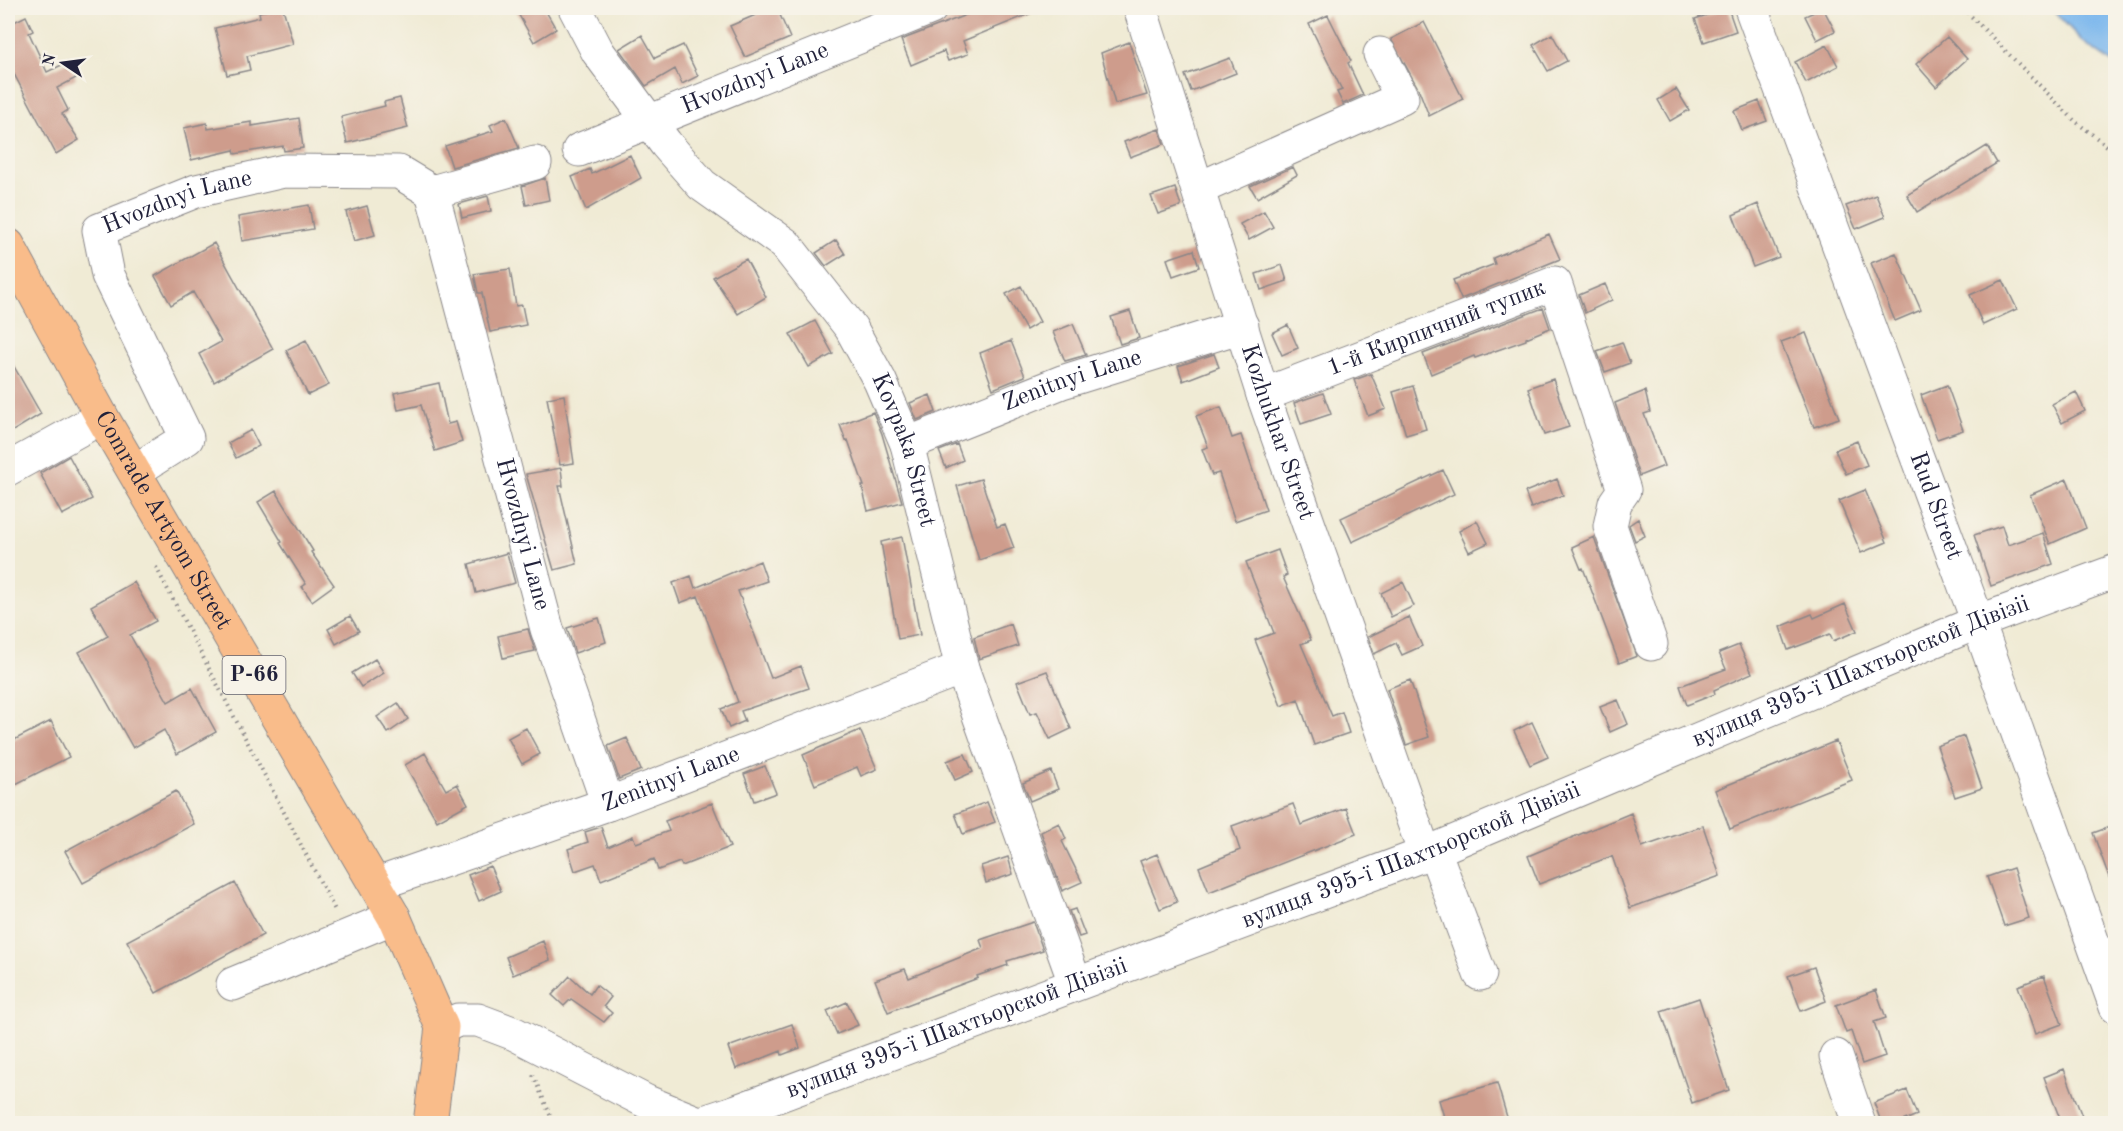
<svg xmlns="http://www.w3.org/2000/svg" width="2123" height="1131" viewBox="0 0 2123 1131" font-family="'Old Standard TT',serif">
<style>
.water{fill:#7bb7ed;stroke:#4e6c94;stroke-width:1.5}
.building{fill:#ce9c8c}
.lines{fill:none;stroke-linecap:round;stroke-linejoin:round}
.minor-casing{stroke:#898688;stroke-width:35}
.major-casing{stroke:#898688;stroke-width:35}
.path{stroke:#898688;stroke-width:4;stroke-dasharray:1.5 4.5;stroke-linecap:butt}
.minor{stroke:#fff;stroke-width:33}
.major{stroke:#f9bc8a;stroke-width:33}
.labels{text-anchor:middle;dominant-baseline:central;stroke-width:4.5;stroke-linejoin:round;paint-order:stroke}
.shield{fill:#f7f3e8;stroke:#62616f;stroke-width:1.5}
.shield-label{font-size:22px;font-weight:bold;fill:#22223b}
.street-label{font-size:24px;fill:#22223b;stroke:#f7f3e8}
</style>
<rect width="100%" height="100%" fill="#f7f3e8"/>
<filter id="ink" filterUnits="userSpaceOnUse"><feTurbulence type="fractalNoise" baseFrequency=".0167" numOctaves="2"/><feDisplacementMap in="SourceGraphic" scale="12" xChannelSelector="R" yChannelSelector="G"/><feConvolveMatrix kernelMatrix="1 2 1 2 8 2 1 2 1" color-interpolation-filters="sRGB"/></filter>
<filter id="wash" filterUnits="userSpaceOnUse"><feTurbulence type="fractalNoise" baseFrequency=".008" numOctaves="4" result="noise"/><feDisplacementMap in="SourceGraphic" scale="24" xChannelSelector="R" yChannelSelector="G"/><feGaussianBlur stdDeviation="1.35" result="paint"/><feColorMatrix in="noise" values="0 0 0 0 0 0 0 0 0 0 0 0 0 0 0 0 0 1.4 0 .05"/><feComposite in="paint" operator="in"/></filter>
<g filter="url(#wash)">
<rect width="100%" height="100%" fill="#f0ebd5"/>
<path class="water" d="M2051,8H2107L2115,15V65L2082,41Z"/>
<g id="blocks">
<path class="building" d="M277,8H283L293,44L247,56L250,70L227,75L215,28L260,17L259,12Z
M515,8H544L556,29L534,42Z
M772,8H777L790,38L745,57L730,26Z
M984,8H1044L963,41L968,54L948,61L944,51L911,65L901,40Z
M1728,8L1736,31L1704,42L1695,19Z
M1823,8L1835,31L1817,40L1805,16Z
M1328,15L1351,61L1348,63L1363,95L1343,104L1337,92L1342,90L1309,24Z
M26,16L33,31L29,33L47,72L68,62L76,78L57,88L68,110L62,114L79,140L56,154L14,74L8,77V25Z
M1424,22L1463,99L1429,116L1419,90L1391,39Z
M1552,34L1567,61L1548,71L1533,45Z
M642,35L655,58L683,45L698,76L682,84L675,69L646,86L619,49Z
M1947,37L1967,59L1936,87L1916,64Z
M1129,42L1147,95L1115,104L1101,53Z
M1827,45L1838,66L1806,83L1795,62Z
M1230,58L1236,73L1191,91L1185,75Z
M1676,89L1689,110L1670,121L1658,100Z
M400,98L408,128L347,143L341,117L385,106L384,102Z
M1759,101L1767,121L1742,130L1734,111Z
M299,118L303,148L284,151L283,146L235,154L234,150L191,160L184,128L207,123L208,129L252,122V126Z
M506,118L519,148L452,167L445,146L493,131L490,125Z
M1159,129L1164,144L1130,157L1124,142Z
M1987,146L1997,163L1917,212L1907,195Z
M630,155L641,178L586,210L572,177L590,169L592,174Z
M1293,167L1297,175L1257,198L1250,186Z
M545,178L549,200L526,205L522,186Z
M1175,188L1181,206L1158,214L1151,196Z
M1876,195L1885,217L1856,229L1846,206Z
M488,196L491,211L462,218L459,204Z
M1758,204L1779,257L1753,267L1733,215Z
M309,205L313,229L242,241L238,217Z
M367,206L375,235L354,241L346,212Z
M1264,211L1273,227L1249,240L1240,224Z
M1549,234L1560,259L1461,299L1453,280L1495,264L1493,258Z
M836,240L845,254L826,266L816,253Z
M214,243L273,349L214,382L199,354L221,342L193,292L171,305L155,276Z
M1194,250L1199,267L1173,276L1167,259Z
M1896,253L1921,310L1895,321L1871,263Z
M746,259L766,297L738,314L713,277Z
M1282,265L1287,281L1261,290L1256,274Z
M510,269L516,306L522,305L526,325L490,332L482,293H478L474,274Z
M2003,280L2017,309L1983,325L1970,295Z
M1605,284L1612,300L1585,313L1579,295Z
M1021,286L1040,322L1026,330L1006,294Z
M1543,308L1550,328L1526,338V340L1475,358L1474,356L1431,374L1423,354Z
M1130,311L1139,338L1120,344L1111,317Z
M815,321L833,354L809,367L790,334Z
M1073,324L1086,355L1065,361L1053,332Z
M1288,325L1298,348L1282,355L1272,333Z
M1806,333L1839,418L1814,427L1781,342Z
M306,340L329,385L308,395L286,350Z
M1011,341L1025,376L993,389L980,353Z
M1622,342L1630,363L1605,372L1597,351Z
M1214,354L1219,367L1183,381L1178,366Z
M8,356L41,414L8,434Z
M1371,374L1386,409L1368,416L1354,380Z
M1553,379L1569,427L1544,435L1528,388Z
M439,383L448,424L456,422L462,442L435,451L421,405L398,410L394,393Z
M1947,385L1963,430L1937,439L1921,395Z
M1413,386L1426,429L1406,435L1393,392Z
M1645,391L1650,412L1644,414L1664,466L1639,476L1615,403Z
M2076,392L2085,411L2062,423L2052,404Z
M1323,393L1331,414L1301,424L1294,403Z
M564,395L574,463L560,465L547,398Z
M930,395L936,412L917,420L910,403Z
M1221,407L1232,438L1241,435L1266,510L1235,521L1219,473L1212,475L1202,449L1208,447L1196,416Z
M873,412L882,434L902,502L868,511L862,486H864L848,440L846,441L840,425Z
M251,430L259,446L236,458L228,443Z
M1857,441L1867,465L1846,474L1835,450Z
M957,444L963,460L946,468L939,451Z
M69,456L92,499L62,515L40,473Z
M561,468L563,486H559L577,564L554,570L526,474Z
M1443,470L1454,494L1352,542L1341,518Z
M981,479L997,527L1005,524L1014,548L979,560L957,486Z
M1557,479L1563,495L1531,508L1525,492Z
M2067,479L2086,528L2050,544L2030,495Z
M1865,490L1887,542L1861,553L1839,501Z
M276,491L313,551L311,552L334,585L312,601L302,587L306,584L280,543L282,542L258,502Z
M1638,519L1645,536L1635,541L1629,525Z
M1477,521L1488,543L1469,552L1459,531Z
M2002,526L2008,545L2043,533L2053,564L1991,586L1974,535Z
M902,537L920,635L898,639L881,542Z
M1594,537L1637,656L1619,663L1583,568L1581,569L1572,547Z
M1278,550L1287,575L1283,577L1311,640L1301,644L1332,716L1342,712L1349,733L1314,745L1298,699L1281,706L1255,640L1274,633L1246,562Z
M507,553L515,583L476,593L469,564Z
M760,561L767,581L738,591L771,678L801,666L809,688L741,711L745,721L729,728L721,709L738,702L698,596L680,603L673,583L691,576L695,588Z
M134,582L156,621L130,635L168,702L192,688L216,732L177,754L164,730L133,748L79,652L108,636L91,606Z
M1403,582L1414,606L1391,617L1381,593Z
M1845,604L1857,631L1833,641L1830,634L1788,650L1780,627L1812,614L1814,618Z
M350,616L359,631L336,644L328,629Z
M1409,617L1422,646L1402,655L1396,643L1374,654L1368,637Z
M599,618L606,642L575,653L567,628Z
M1011,624L1018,646L979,659L974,637Z
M528,629L535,651L503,658L498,636Z
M1739,645L1752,673L1714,690L1715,694L1687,705L1680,686L1726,669L1719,653Z
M375,659L384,673L361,687L352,673Z
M1047,671L1071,729L1050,739L1037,712L1030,714L1017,682Z
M1410,680L1429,737L1406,745L1387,689Z
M1618,700L1628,724L1610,732L1600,707Z
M398,703L408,719L388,733L377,717Z
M51,721L69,757L8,788V743Z
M1532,722L1548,757L1530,765L1514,731Z
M526,728L540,754L522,764L508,738Z
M860,730L877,769L861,776L857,767L815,785L803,755Z
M1964,736L1982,788L1955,797L1937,746Z
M627,738L641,770L619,779L608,746Z
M1836,741L1852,780L1730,829L1715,790Z
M425,753L446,790L457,784L468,804L437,821L405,765Z
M965,754L973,772L955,780L947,761Z
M765,766L776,793L754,801L744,774Z
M1051,771L1058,789L1030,801L1023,783Z
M176,791L194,824L83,883L65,851Z
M987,802L995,822L963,834L955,814Z
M712,803L730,847L682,866L680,862L658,870L654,859L601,880L595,864L575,871L568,849L588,842L585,832L601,827L608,847L633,836L636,843L669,831L665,821Z
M1293,804L1301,825L1346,808L1356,834L1209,892L1199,867L1240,850L1232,826Z
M1631,813L1642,847L1703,826L1720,876L1630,908L1612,856L1539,884L1528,856Z
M1059,823L1066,839L1062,841L1082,882L1062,891L1041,832Z
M2115,825V888H2113L2093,833Z
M1157,854L1177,902L1160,909L1140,861Z
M1008,857L1013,874L986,883L981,866Z
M490,866L501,891L479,901L468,875Z
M2013,868L2029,918L2004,926L1987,877Z
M235,883L263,935L156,993L127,941Z
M1075,909L1085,935L1079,937L1069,911Z
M1033,922L1043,950L1007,961L1008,965L977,976L978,978L888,1012L875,980L905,969L909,978L983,948L980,940Z
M543,941L550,960L513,975L506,957Z
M1814,967L1826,1001L1801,1011L1788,976Z
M570,976L590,994L596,985L611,997L604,1006L612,1013L604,1022L571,999L564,1006L552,995Z
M2044,976L2062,1024L2035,1034L2018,986Z
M1876,990L1886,1018L1874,1022L1885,1056L1862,1064L1851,1031L1846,1033L1836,1005Z
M1699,998L1729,1090L1692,1103L1661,1011Z
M847,1002L858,1025L837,1034L827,1011Z
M792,1024L800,1048L782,1055L781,1051L736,1069L728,1047Z
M2064,1069L2075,1098L2085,1124H2062L2055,1106L2044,1077Z
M1497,1083L1509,1124H1446L1439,1100Z
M1907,1090L1917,1115L1895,1124H1882L1874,1103Z"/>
</g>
</g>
<g filter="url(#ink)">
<use href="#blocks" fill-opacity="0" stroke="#898688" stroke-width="1.5"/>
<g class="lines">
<g class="minor-casing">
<g id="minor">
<path id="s1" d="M575,8L598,52L666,144L702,185L785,244L851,328L880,381L907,444L962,668L1075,983"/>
<path id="s2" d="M1140,8L1263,395L1425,854"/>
<path id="s3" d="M1751,8L1978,622L2116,1007"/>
<path id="s4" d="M579,150L931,8"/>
<path d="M1198,189L1402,98L1380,54"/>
<path id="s5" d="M432,192L547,629L608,804"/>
<path id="s6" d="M1263,395L1555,283L1624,490L1615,503L1610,526L1651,644"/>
<path id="s7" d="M907,444L1062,382L1242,326"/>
<path d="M8,469L102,417"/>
<path id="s8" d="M135,471L187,438L108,275L99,230L196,191L284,171L399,172L432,192L535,163"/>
<path d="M1434,850L1480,974"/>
<path id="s9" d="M377,884L608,804L962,668"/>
<path d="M233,984L394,917"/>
<path d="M442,1027L458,1020H478L515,1034L647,1102L701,1124"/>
<path d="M1836,1056L1859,1124"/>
<path id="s10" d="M698,1124L737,1111L1425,854L1978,622L2116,571"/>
</g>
</g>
<g class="major-casing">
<g id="major">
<path id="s11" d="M8,245L102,417L394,917L442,1027L430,1124"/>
</g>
</g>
<path class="path" d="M1963,8L2075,121L2116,153
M156,567L336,912
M533,1075L554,1124"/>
<use href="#minor" class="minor"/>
<use href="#major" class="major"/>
</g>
</g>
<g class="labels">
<rect class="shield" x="222.5" y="656" width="63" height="38" rx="4.5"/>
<g class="shield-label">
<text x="254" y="675">Р-66</text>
</g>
<g class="street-label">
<text stroke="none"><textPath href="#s4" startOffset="190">Hvozdnyi Lane</textPath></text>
<text stroke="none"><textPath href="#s8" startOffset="372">Hvozdnyi Lane</textPath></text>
<text stroke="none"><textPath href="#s6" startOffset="186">1-й Кирпичний тупик</textPath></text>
<text stroke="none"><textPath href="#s7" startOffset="177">Zenitnyi Lane</textPath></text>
<text stroke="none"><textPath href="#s2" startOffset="446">Kozhukhar Street</textPath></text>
<text stroke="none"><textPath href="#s1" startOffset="561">Kovpaka Street</textPath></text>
<text stroke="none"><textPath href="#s3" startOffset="531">Rud Street</textPath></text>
<text stroke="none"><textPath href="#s11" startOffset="316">Comrade Artyom Street</textPath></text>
<text stroke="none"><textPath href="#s5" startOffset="354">Hvozdnyi Lane</textPath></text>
<text stroke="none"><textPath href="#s10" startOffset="1248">вулиця 395-ї Шахтьорской Дівізіі</textPath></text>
<text stroke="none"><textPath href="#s9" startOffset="312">Zenitnyi Lane</textPath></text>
<text stroke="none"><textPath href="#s10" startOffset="762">вулиця 395-ї Шахтьорской Дівізіі</textPath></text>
<text stroke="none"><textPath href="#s10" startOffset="276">вулиця 395-ї Шахтьорской Дівізіі</textPath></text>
</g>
</g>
<rect width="2123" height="1131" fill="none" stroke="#f7f3e8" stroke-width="30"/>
<g transform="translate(63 63) rotate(283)" stroke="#f7f3e8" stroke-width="4.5" paint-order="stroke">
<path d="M0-4.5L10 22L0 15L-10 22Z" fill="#22223b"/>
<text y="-9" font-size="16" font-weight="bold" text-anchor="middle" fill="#22223b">N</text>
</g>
</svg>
